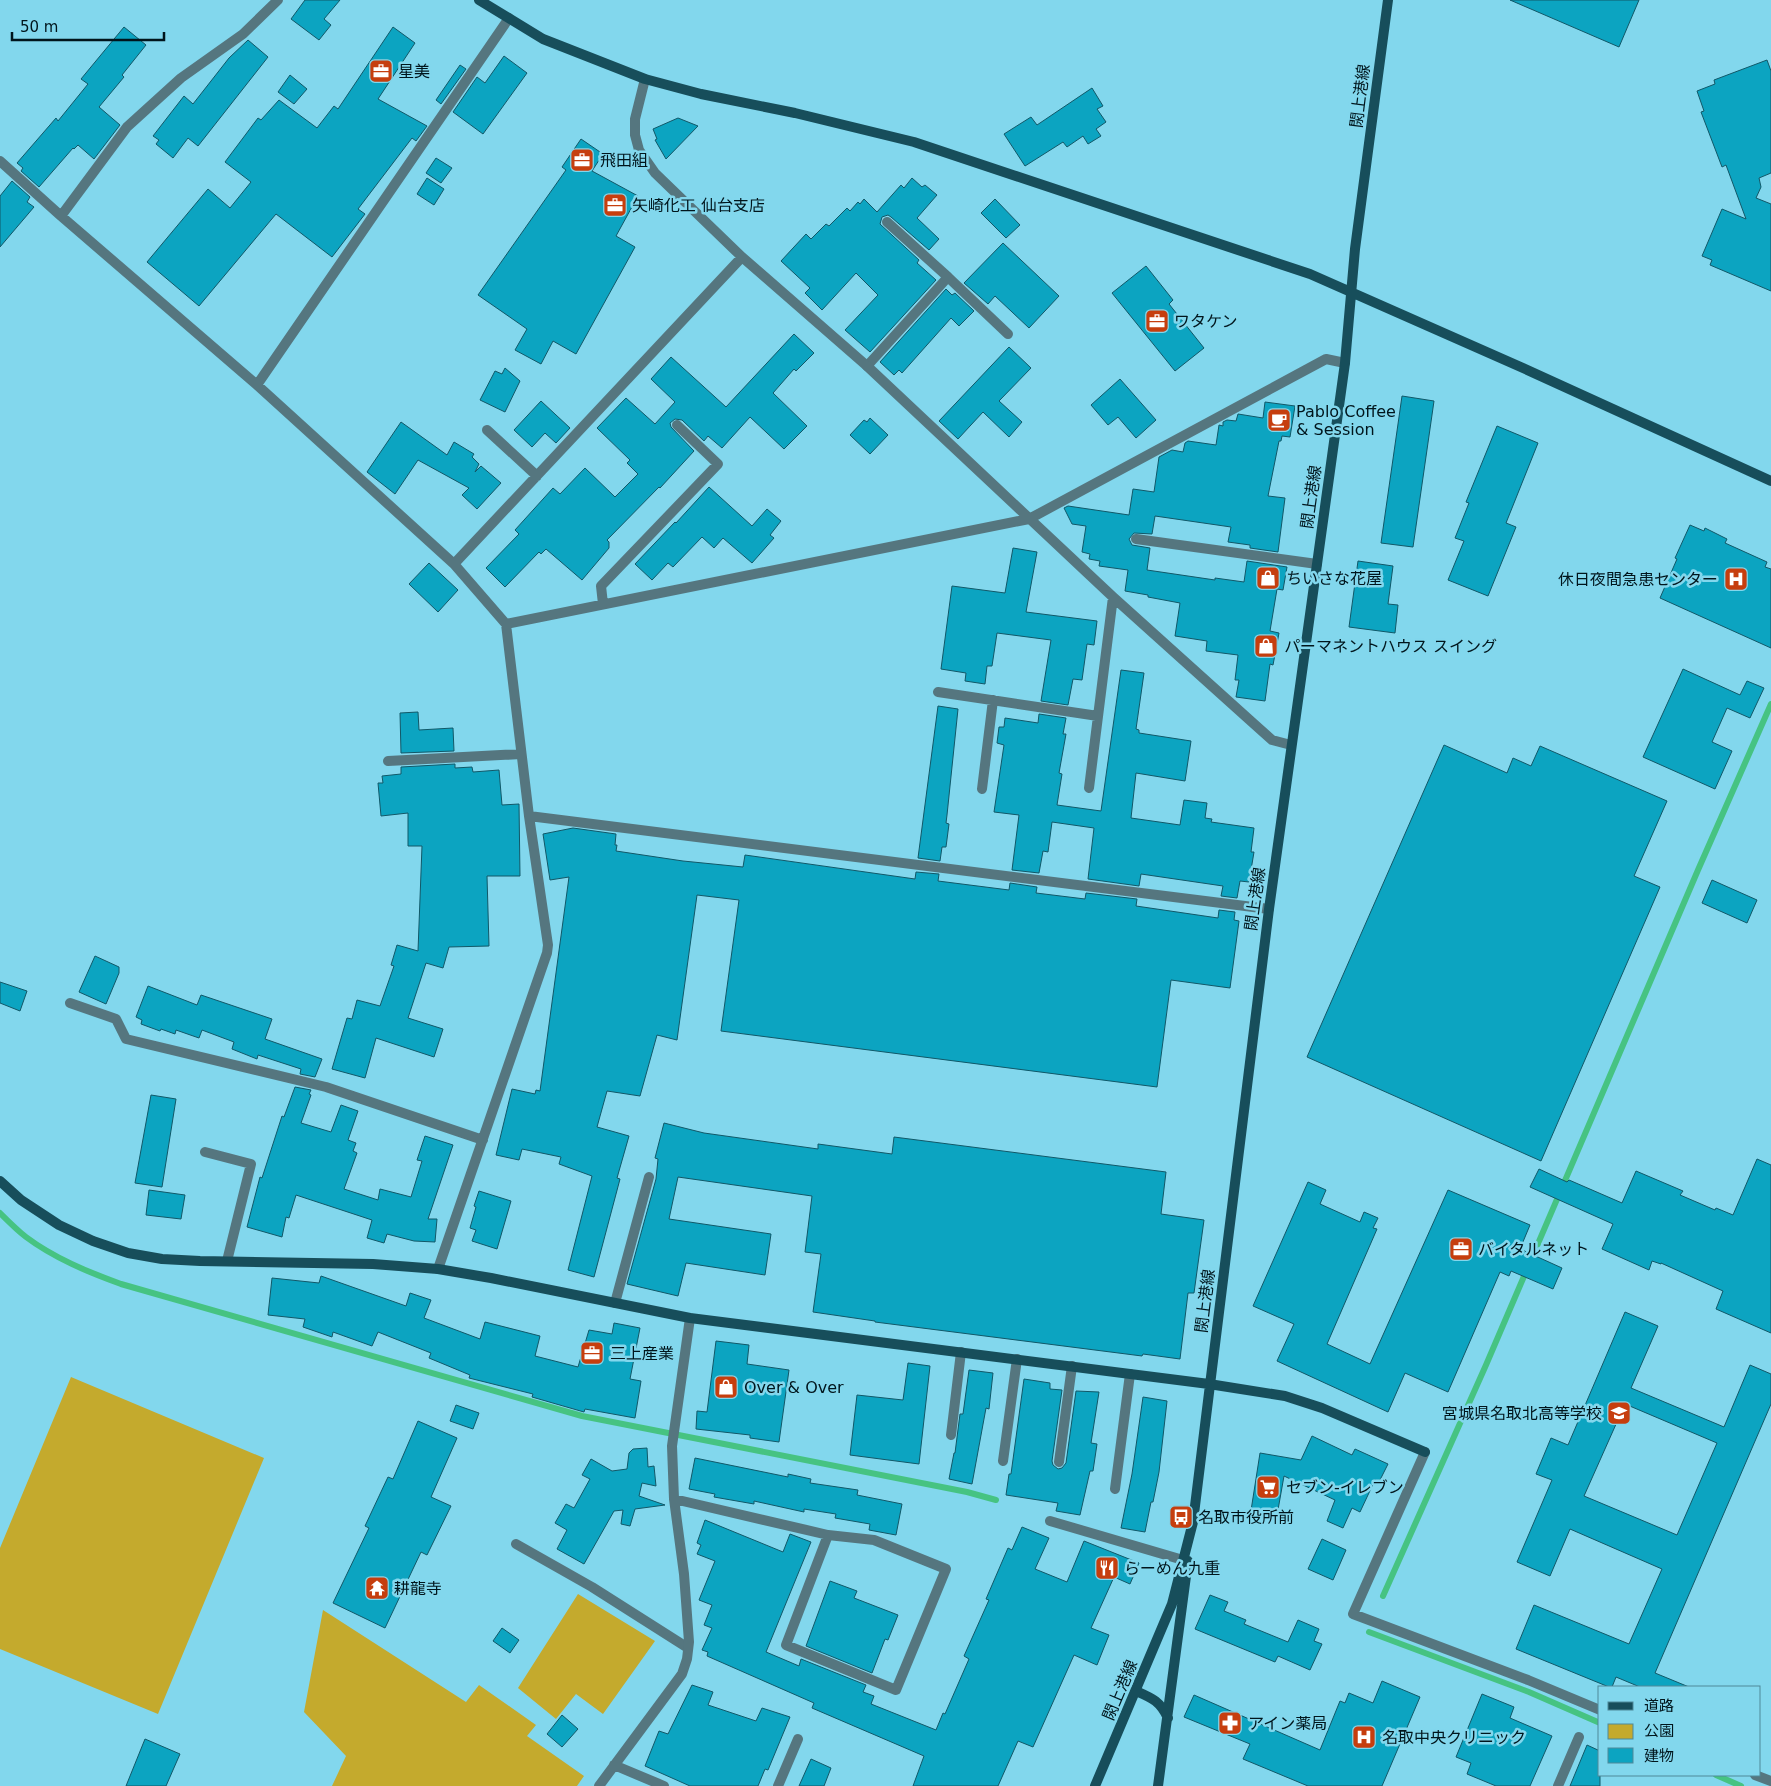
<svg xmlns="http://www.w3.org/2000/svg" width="1771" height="1786" viewBox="0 0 1771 1786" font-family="'DejaVu Sans','Noto Sans JP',sans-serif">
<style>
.green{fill:#c4aa2d}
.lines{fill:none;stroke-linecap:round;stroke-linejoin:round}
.stream{stroke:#46c382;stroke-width:6}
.building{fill:#0ca4c1;stroke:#115868;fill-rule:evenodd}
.lane{stroke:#55767f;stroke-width:10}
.street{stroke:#55767f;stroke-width:10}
.secondary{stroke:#174e5b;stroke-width:10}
.labels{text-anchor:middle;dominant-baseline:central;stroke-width:5;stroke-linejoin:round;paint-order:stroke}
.poi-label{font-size:16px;fill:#00151c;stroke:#82d7ed;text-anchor:start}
.street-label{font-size:16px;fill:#00151c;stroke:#82d7ed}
</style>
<rect width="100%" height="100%" fill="#82d7ed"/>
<path class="green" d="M71,1377L264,1458L158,1714L0,1649V1548Z
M578,1594L655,1641L603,1714L576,1694L556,1719L518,1688Z
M323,1610L466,1702L479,1685L536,1725L527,1736L584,1776L577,1786H332L346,1756L304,1712Z"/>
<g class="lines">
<path class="stream" d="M0,1213C8,1221 17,1230 26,1237C54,1258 88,1272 121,1284L582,1416L967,1492L996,1500
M1383,1596L1486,1365L1698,870L1771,704
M1369,1632L1529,1692L1600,1723
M1716,1775L1741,1786"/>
</g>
<path class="building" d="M305,0H340L324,19L331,25L319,40L291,19Z
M1510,0H1639L1619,47Z
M124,27L146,45L122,75L124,77L99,107L120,125L94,159L78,145L74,149L73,148L39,187L21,171L23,168L17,163L56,118L58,121L88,84L81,79Z
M393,27L415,43L378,99L427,126L416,141L412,138L358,209L365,214L332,257L276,214L199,306L147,262L208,189L230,208L251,182L225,162L258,118L261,120L279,100L317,128L334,106L338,109Z
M248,40L268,57L198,146L188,138L173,158L156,144L159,140L153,136L184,96L193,104L229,58Z
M504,56L527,73L483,134L453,112L477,77L485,83Z
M1767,60L1771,71V173L1759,178L1761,187L1756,198L1771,204V291L1710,265L1712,260L1702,256L1722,209L1746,219L1726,165L1722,167L1701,112L1704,111L1697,91L1715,84L1714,80Z
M460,65L466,69L441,104L436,100Z
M290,75L307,89L294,104L278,92Z
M1092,88L1103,106L1097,109L1106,122L1096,129L1101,136L1088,144L1083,136L1067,147L1063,142L1025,166L1004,134L1031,117L1037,125Z
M678,118L698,126L666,159L655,140L657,139L653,129Z
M581,139L603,154L592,171L638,196L616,236L635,247L576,354L553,341L541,364L515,350L527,329L478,295L566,170L562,167Z
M436,158L452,168L441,183L426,173Z
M427,178L444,189L434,205L417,194Z
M912,178L922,187L925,185L937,195L917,218L939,239L929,250L891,217L888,215L882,217L880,224L919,260L917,263L936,280L870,352L845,330L878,295L856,273L822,310L805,293L810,288L781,261L806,234L811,239L826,224L829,226L847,208L850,211L858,202L860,204L864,199L877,212L901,185L904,188Z
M12,181L30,197L27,202L34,207L0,247V196Z
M995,199L1020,225L1006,238L981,213Z
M1003,243L1059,296L1029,328L995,296L988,304L964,283Z
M1146,266L1173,300L1169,304L1204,348L1175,371L1112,293Z
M946,289L952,295L955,293L974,311L959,326L951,318L902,373L899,370L894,375L880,362Z
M794,334L814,353L796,371L794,369L773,393L807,426L784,449L750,417L722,448L708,436L704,441L682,420L675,419L670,423L671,427L694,451L660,488L659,487L607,540L609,542V548L582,580L546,549L541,554L539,552L505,587L486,568L519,534L515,530L553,488L560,494L585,468L615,497L638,474L627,463L630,460L597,428L626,398L655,424L675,402L651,379L671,357L726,407Z
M1009,347L1031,368L999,401L1022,422L1009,437L983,412L958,439L939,421Z
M505,368L520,381L505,412L480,400L495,371L502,374Z
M1120,379L1156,420L1136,438L1118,417L1108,425L1091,405Z
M1402,396L1434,401L1413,547L1381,543Z
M541,401L570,428L556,443L545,433L532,447L514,430Z
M1265,402L1295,406L1290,437L1282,436L1281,441H1279L1268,496L1285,498L1278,552L1250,548V545L1228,542L1231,527L1155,516L1152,534L1134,533L1129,539L1132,545L1150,548L1147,570L1215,580V578L1244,582L1247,561L1287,567L1283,590L1277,589L1270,631L1279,633L1273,665L1270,664L1265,701L1236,697L1239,680H1235L1238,655L1206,651L1207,641L1175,636L1180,603L1148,597V595L1125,591L1128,570L1099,566L1100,561L1089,559L1090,554L1082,552L1086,526L1072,524L1064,508L1068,506L1129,515L1133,489L1154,492L1159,457L1172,450L1183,452L1185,443L1188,441L1216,445L1219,425L1223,426V422L1227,420L1236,421L1238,414L1263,418Z
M870,418L888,435L870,454L850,435L864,420L867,422Z
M401,422L447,455L454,442L474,454L472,457L479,464L475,472L481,466L501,483L477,509L462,495L469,488L418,460L395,494L367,472Z
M1497,426L1538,443L1506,523L1516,527L1488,596L1448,580L1464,541L1455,538L1469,503L1466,502Z
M709,487L752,526L767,509L781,521L770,535L774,538L752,563L723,538L714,548L702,537L673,567L668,563L652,580L635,564L675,522L676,523Z
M1690,525L1704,531L1705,528L1727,539L1725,543L1767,562L1765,567L1771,569V648L1660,598L1677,559L1675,558Z
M1013,548L1037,552L1026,612L1097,621L1094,645L1087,644L1082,680L1073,679L1068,705L1041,701L1051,640L997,633L992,666H987L985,684L965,681L966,673L941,669L952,586L1005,593Z
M1358,561L1393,566L1388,604L1398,605L1395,633L1349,627Z
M429,563L458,590L438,612L409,584Z
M1683,669L1740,695L1747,681L1764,688L1750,718L1727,708L1712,742L1732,751L1715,789L1643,757Z
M1121,670L1144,673L1136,729L1139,730V733L1191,741L1185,781L1136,773L1131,818L1180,825L1184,800L1207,803L1205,818L1212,819L1211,822L1254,828L1251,852H1254L1249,882L1240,881L1237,898L1221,896L1223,886L1141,874L1139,886L1088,879L1094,828L1052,822L1048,852L1043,851L1039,873L1012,870L1019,815L994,812L1004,745L997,743L999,727H1004L1005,718L1038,723L1039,714L1066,718L1063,734H1066L1059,773L1062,774L1057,805L1101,811Z
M938,706L958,709L947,815L946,823L949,824L946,847H942L940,861L918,858Z
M418,712L419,730L453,728L454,751L401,753L400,713Z
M1444,745L1507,773L1513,758L1531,766L1540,746L1667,801L1634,876L1660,887L1541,1161L1307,1057Z
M455,764V768L472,767L473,772L499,770L502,805L519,804L520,876H487L489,946L449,947L443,968L426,963L408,1018L443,1029L434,1057L376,1038L365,1078L332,1069L347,1018L352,1019L357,1000L380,1006L394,966L391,965L397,945L418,951L422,846H408V813L381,816L378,783H383L382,776L401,774V767Z
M573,828L616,834L615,845H617L616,851L683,861L743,867L745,855L915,879L916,872L939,874L938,881L1009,890L1010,883L1037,887L1036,893L1085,899L1086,893L1137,899L1136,906L1218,918L1219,910L1235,912L1234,920L1239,921L1230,988L1171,980L1157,1087L721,1031L739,900L697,895L677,1040L657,1035L640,1096L607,1091L597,1127L629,1136L617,1178L620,1179L594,1277L568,1270L592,1176L559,1164L561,1157L522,1149L519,1160L496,1155L512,1089L535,1094L536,1090L540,1091L569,877L550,880L543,834Z
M1712,880L1757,900L1747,923L1702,903Z
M95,956L119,967V973L106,1004L79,992Z
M0,982L27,991L20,1011L0,1003Z
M148,986L197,1005L201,995L272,1019L265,1039L322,1059L315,1077L300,1074L301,1069L258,1055L257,1059L232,1049L234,1042L202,1030L199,1038L176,1030L175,1034L161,1029L160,1031L141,1024L142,1020L136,1017Z
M295,1087L311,1090L309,1094L311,1095L301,1123L331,1132L341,1105L358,1111L348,1140L356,1143L353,1151L357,1153L344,1189L378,1200L380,1189L411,1197L422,1161L417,1160L425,1136L453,1145L428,1219H437L435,1242L414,1241L387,1234L384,1243L367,1238L372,1220L296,1195L289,1218L286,1217L282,1237L247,1227L260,1177L262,1178L282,1116L284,1117Z
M151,1095L176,1099L162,1187L135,1183Z
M664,1123L704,1133L818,1149V1144L892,1154L894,1137L1166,1172L1161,1214L1204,1220L1194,1293H1188L1180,1359L1143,1354L1142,1356L875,1322V1321L813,1312L821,1254L805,1252L812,1196L678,1177L669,1219L771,1234L765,1275L686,1263L678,1296L627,1284L656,1179L658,1159L655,1158Z
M1757,1159L1771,1165V1333L1716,1309L1723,1291L1661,1263V1264L1652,1261L1649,1270L1602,1249L1613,1224L1530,1187L1539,1169L1567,1182L1569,1180L1622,1203L1636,1171L1683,1191L1680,1195L1715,1210L1716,1208L1733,1215Z
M1308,1182L1326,1190L1320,1204L1360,1222L1364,1212L1378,1218L1373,1228L1377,1229L1327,1344L1370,1364L1448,1190L1530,1225L1520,1249L1562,1268L1553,1289L1511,1271L1509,1276L1500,1272L1448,1392L1405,1373L1388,1412L1277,1361L1294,1324L1253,1306Z
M149,1190L185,1195L181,1219L146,1215Z
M479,1191L511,1201L497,1249L472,1241L476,1230L470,1228L476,1207L474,1206Z
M321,1276L406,1306L410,1293L431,1300L424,1318L480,1339L485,1322L540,1336L535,1356L578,1367L589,1330L612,1334L614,1323L640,1328L630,1379L641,1381L635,1418L585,1409L584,1412L532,1397L533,1394L469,1378L470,1375L429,1358L431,1353L378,1332L372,1346L333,1332L332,1337L303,1327L305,1319L268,1315L272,1278L319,1283Z
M1625,1312L1658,1326L1631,1388L1724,1427L1750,1365L1771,1374V1404L1655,1673L1689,1687H1640L1616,1677L1612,1687H1609L1516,1649L1534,1605L1629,1644L1662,1569L1570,1529L1550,1576L1517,1562L1552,1480L1536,1474L1551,1438L1568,1445ZM1625,1404L1717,1443L1677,1535L1584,1496Z
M716,1341L749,1345L747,1364L789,1370L779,1442L750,1438V1435L696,1429L697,1411L707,1412Z
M908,1363L930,1366L919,1464L850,1455L857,1395L903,1400Z
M969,1370L993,1373L989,1409L986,1408L972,1484L949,1479L954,1453H955L960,1414H963Z
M1024,1379L1050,1383V1389L1062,1390L1052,1461L1053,1465L1058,1469L1062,1468L1066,1463L1076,1391L1099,1392L1091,1443L1097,1444L1093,1471H1090L1080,1515L1056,1511L1058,1503L1006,1495L1009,1474H1011Z
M1143,1397L1167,1401L1159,1472L1153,1502H1151L1145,1532L1121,1528L1132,1474Z
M456,1405L479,1413L473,1429L450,1421Z
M418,1421L457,1438L431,1497L451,1506L427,1555L421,1552L385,1628L333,1603L369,1528L365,1526L388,1477L393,1479Z
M1312,1436L1352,1455L1355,1449L1388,1464L1379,1482L1375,1480L1360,1512L1352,1508L1343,1528L1327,1521L1335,1500L1284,1476L1276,1521L1250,1517L1260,1453L1301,1460Z
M647,1448L648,1467L654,1466L656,1486L642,1483L639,1496L665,1505L635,1509L630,1526L621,1524L623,1510L614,1511L584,1564L557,1549L567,1530L555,1523L566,1504L574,1508L590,1479L582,1475L591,1459L612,1471L627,1469L629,1453L633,1449Z
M695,1458L788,1477V1474L811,1479L810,1483L858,1490L857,1495L902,1504L896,1535L869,1530L870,1524L835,1518L836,1514L804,1509V1512L754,1501V1504L714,1497L715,1494L689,1489Z
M705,1520L783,1552L790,1534L811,1542L766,1652L799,1666L801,1659L866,1685L863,1692L874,1696L871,1704L936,1730L943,1713L945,1714L969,1659L964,1656L989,1600L986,1599L1008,1548L1012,1550L1022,1527L1049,1538L1035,1569L1067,1582L1084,1541L1139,1563L1130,1584L1114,1577L1091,1628L1109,1635L1097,1665L1074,1655L1033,1747L1018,1741L998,1786H913L924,1756L812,1708L814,1703L707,1656L708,1652L702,1650L712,1628L704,1625L712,1605L699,1600L715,1561L697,1554L701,1545L697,1543Z
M1322,1539L1346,1550L1333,1580L1308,1569Z
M830,1581L857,1591L854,1598L898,1615L888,1640L885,1639L872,1673L806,1646Z
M1210,1595L1228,1602L1224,1611L1246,1620L1244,1624L1288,1642L1298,1620L1319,1629L1314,1641L1322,1644L1310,1670L1278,1656L1275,1662L1195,1629Z
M502,1628L519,1640L510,1653L493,1641Z
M1382,1681L1420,1697L1382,1786H1308L1243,1759L1250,1744L1184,1717L1194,1695L1320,1750L1340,1701L1345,1703L1349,1693L1373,1703Z
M692,1685L713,1692L708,1705L756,1721L762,1708L790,1717L768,1770L765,1769L758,1786H690L645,1766L659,1731L668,1734Z
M1482,1694L1514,1707L1510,1718L1552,1736L1530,1786H1496L1467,1774L1471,1763L1456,1757Z
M562,1715L578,1729L562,1747L547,1734Z
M145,1739L180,1754L166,1786H126Z
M1587,1745L1600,1751V1786H1570Z
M811,1759L831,1768L824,1786H799Z"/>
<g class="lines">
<path class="lane" d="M948,277L1008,334
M867,366L948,277L887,222
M1136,539L1317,564
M516,1544L592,1587L688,1648"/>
<path class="street" d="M645,79L635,119V135L639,150L655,173L742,257L867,366L1113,597L1253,723L1272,740L1291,745
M0,161L61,216L257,385L454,564L506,624
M61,216L127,127L181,78L243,34L278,0
M257,385L509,18
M487,430L537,476
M454,564L742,257
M603,604L601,586L718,464L677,425
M938,692L1098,716
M388,761L521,754
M1089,788L1113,597
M982,789L993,700
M1269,909L529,816L506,624L1029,519L1326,359L1345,363
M70,1003L116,1019L126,1039L326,1087L483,1140
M205,1152L251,1164L227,1261
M438,1269L547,953L548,945L529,816
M615,1303L649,1177
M951,1435L961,1352
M1425,1452L1353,1614L1528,1680L1600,1710
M1003,1461L1017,1359
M1059,1462L1072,1366
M1115,1489L1130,1374
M674,1499L828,1535L874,1540L946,1569L896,1690L786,1645L828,1535
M1050,1521L1183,1560
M614,1765L664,1786
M1755,1775L1771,1781
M599,1786L682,1674L687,1659L689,1642L684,1574L674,1499L672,1446L690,1318
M778,1786L798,1739
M1558,1786L1579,1737"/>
<path class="secondary" d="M479,0L543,39L645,79L701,94L795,113L914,142L1310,274L1523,368L1771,481
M0,1181L21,1200L59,1225L93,1241L128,1253L162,1259L200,1261L373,1264L438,1269L491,1278L690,1318L1209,1384L1285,1396L1322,1408L1425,1452
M1136,1691C1152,1698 1160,1701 1168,1718
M1095,1786L1172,1604L1193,1522L1269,909L1345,363L1355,249L1388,0
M1158,1786L1188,1561"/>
</g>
<defs>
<g id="office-square" transform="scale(1.25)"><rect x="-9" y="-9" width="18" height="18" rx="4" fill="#c63e0e" stroke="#82d7ed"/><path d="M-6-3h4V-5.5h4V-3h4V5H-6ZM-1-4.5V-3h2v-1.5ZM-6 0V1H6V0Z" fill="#fff"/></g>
<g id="cafe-square" transform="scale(1.25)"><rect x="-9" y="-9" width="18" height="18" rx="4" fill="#c63e0e" stroke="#82d7ed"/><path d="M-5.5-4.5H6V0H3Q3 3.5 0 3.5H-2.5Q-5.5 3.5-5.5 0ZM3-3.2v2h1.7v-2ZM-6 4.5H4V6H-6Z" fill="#fff"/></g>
<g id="shop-square" transform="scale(1.25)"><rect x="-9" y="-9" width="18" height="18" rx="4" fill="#c63e0e" stroke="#82d7ed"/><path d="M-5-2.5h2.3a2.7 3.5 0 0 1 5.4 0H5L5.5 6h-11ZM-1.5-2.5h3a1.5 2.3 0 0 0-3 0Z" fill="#fff"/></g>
<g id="hospital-square" transform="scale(1.25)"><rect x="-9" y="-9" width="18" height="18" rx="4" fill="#c63e0e" stroke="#82d7ed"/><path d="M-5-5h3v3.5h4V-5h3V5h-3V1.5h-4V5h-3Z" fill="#fff"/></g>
<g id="school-square" transform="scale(1.25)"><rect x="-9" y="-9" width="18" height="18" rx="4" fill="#c63e0e" stroke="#82d7ed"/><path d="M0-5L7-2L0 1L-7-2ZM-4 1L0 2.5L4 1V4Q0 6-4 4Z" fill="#fff"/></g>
<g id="supermarket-square" transform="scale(1.25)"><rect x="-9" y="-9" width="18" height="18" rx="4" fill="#c63e0e" stroke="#82d7ed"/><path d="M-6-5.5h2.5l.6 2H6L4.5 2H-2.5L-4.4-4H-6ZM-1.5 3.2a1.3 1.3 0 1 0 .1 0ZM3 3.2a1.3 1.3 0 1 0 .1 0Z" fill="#fff"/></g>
<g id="bus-square" transform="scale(1.25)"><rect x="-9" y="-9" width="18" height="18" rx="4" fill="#c63e0e" stroke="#82d7ed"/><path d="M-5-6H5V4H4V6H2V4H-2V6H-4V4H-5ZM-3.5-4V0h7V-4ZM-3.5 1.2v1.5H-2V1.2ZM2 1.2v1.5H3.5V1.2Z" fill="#fff"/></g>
<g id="restaurant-square" transform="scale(1.25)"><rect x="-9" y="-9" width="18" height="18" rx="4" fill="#c63e0e" stroke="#82d7ed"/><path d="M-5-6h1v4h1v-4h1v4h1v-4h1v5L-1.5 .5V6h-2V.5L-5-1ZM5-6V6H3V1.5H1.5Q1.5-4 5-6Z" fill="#fff"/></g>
<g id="temple-square" transform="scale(1.25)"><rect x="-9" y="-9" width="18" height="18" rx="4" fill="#c63e0e" stroke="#82d7ed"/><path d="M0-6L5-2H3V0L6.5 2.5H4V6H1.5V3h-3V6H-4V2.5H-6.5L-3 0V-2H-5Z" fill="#fff"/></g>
<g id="pharmacy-square" transform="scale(1.25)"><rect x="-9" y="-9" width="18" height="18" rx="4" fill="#c63e0e" stroke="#82d7ed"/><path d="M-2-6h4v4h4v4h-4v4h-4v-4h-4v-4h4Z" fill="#fff"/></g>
</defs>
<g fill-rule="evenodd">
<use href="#office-square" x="381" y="71"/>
<use href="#office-square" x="582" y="160"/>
<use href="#office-square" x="615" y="205"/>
<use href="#office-square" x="1157" y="321"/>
<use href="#cafe-square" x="1279" y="420"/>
<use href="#shop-square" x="1268" y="578"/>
<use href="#hospital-square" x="1736" y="579"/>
<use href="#shop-square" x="1266" y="646"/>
<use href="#office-square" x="1461" y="1249"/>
<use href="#office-square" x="592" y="1353"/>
<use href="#shop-square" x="726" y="1387"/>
<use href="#school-square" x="1619" y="1413"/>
<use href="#supermarket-square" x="1268" y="1487"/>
<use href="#bus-square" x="1181" y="1517"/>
<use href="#restaurant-square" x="1107" y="1568"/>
<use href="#temple-square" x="377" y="1588"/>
<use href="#pharmacy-square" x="1230" y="1723"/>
<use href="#hospital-square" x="1364" y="1737"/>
</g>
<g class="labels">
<g class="poi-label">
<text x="398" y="71">星美</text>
<text x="600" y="160">飛田組</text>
<text x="632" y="205">矢崎化工 仙台支店</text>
<text x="1174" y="321">ワタケン</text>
<text x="1296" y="411">Pablo Coffee<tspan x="1296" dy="18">&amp; Session</tspan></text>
<text x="1286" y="578">ちいさな花屋</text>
<text x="1718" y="579" text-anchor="end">休日夜間急患センター</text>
<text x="1284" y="646">パーマネントハウス スイング</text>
<text x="1478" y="1249">バイタルネット</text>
<text x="610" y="1353">三上産業</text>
<text x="744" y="1387">Over &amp; Over</text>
<text x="1602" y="1413" text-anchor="end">宮城県名取北高等学校</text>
<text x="1286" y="1487">セブン-イレブン</text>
<text x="1198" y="1517">名取市役所前</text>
<text x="1124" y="1568">らーめん九重</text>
<text x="394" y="1588">耕龍寺</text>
<text x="1248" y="1723">アイン薬局</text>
<text x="1382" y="1737">名取中央クリニック</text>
</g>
<g class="street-label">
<text transform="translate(1360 96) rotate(-83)">閖上港線</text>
<text transform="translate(1311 497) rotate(-82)">閖上港線</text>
<text transform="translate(1255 899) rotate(-82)">閖上港線</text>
<text transform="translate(1205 1301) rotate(-83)">閖上港線</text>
<text transform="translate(1120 1690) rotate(-67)">閖上港線</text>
</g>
</g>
<rect x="1598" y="1686" width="162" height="90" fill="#82d7ed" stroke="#4e8999"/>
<rect x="1608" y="1702" width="25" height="8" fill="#174e5b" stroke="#4e8999"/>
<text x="1644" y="1711" font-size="15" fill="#00151c">道路</text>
<rect x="1608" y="1724" width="25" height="15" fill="#c4aa2d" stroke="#4e8999"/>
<text x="1644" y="1736" font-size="15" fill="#00151c">公園</text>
<rect x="1608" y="1748" width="25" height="15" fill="#0ca4c1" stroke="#4e8999"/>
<text x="1644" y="1761" font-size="15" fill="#00151c">建物</text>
<path d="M12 32v8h152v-8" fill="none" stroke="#00151c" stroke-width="2.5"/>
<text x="20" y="32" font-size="15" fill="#00151c" stroke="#82d7ed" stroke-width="4" paint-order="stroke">50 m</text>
</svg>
